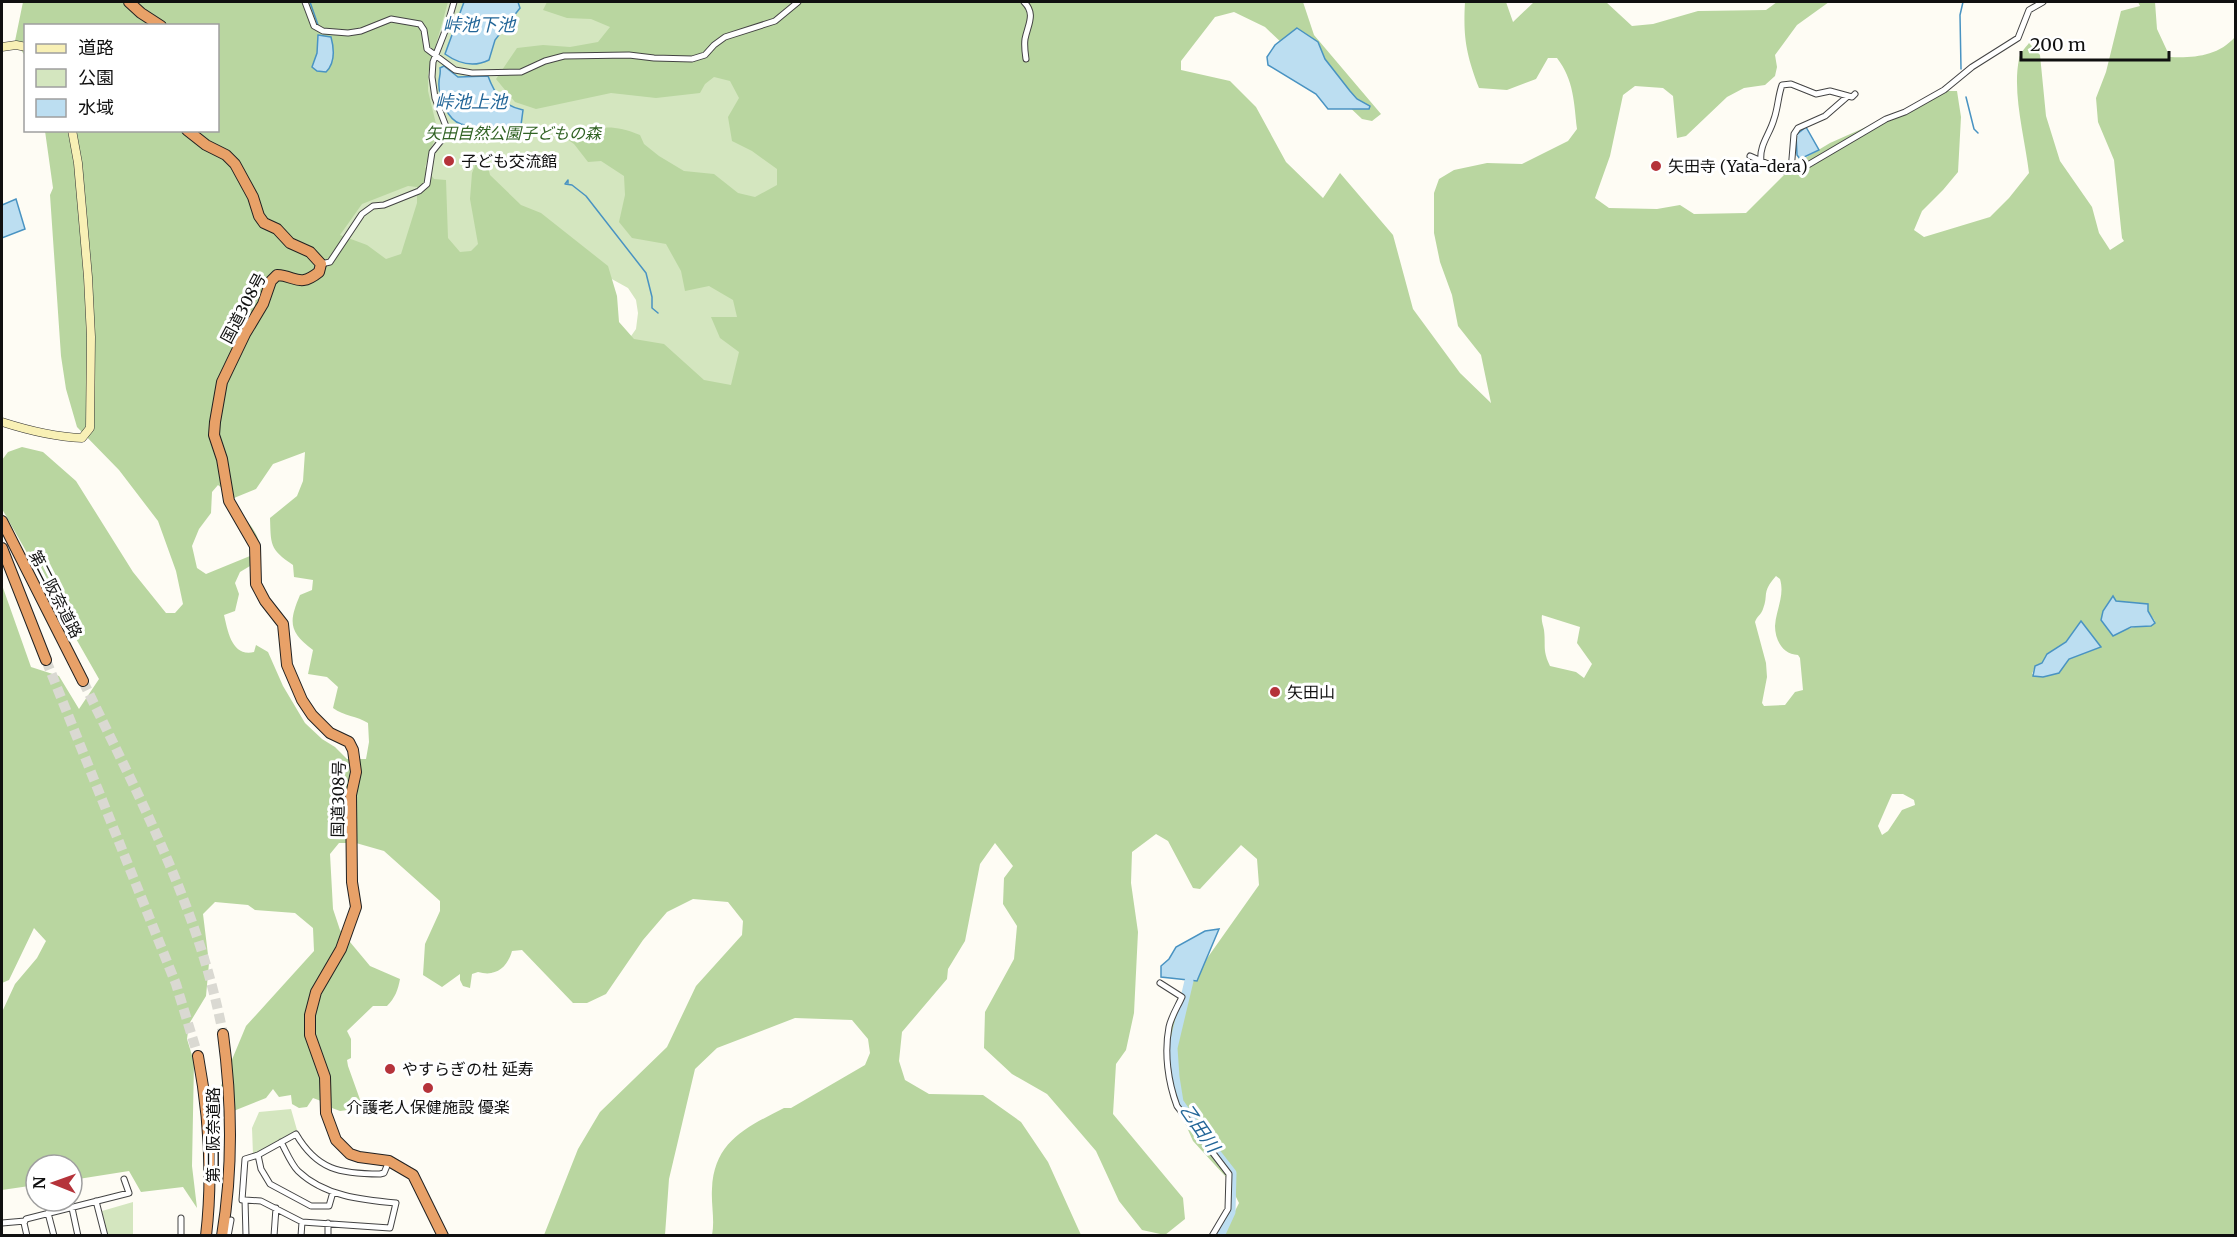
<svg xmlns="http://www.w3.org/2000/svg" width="2237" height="1237" viewBox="0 0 2237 1237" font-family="Merriweather,'Noto Sans JP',serif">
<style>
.green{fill:#d4e6bf}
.forest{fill:#b9d6a0;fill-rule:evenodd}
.water{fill:#bcdef1;stroke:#4993c2;stroke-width:1.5}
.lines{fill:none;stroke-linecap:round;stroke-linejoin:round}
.stream{stroke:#4993c2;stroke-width:1.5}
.river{stroke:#bcdef1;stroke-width:9}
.highway-tunnel{stroke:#dad9d2;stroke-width:10;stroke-dasharray:10 5;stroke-linecap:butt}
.street-casing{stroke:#434343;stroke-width:7}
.secondary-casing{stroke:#323232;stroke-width:9}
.highway-casing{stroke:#212121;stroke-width:12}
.street{stroke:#fff;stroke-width:5}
.secondary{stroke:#f8f0b5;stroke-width:8}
.highway{stroke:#e8a168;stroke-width:10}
.poi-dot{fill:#b5333a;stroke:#fff;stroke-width:2}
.labels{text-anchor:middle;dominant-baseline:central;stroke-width:6;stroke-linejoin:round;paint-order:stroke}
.park-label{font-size:16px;font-style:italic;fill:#326325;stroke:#fff}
.poi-label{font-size:16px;fill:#101010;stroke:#fff;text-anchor:start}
.street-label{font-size:16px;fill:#101010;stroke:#fff}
.water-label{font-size:18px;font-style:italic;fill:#236698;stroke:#fff}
</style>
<rect width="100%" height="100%" fill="#fefcf4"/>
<path class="green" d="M184,2H676L725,55L879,389H594L636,329L638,313L636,300L628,288L581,262L394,263L350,254L218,130V26Z
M291,1109L297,1130L253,1155L252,1128L259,1112Z
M133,1202V1235H107L102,1211Z"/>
<path class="forest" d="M23,2H448L428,73V91L438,132L433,143L425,167L434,179L446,180L448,238L460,252L471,251L478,244L470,199L472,173L478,158L486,159L490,175L521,205L541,213L608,266L617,296L619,322L634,339L664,344L704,380L731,385L739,352L720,338L711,317H737L733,300L709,286L685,291L681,271L666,244L632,238L619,222L625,195L624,176L601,161L588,162L574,144L564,137C595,128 609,122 640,135L644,144L659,156L684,171L714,174L738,193L755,197L777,185V169L752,151L732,141L728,117L739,98L730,81L714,77L705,84L700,93L656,98L611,93L536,109L515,102L496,79L517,48L543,45L570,47L598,42L610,27L591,19L567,18L543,10L547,2H1303L1314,35L1381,114L1372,121L1362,119L1265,27L1234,12L1215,17L1181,61V70L1230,81L1256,107L1286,162L1323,198L1340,173L1393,235L1413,309L1460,373L1491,403L1481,355L1458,326L1452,295L1440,262L1434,233V193L1439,179L1454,170L1487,163L1522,164L1568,141L1577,129C1574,103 1574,80 1557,58H1548L1536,79L1507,90L1479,88C1466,54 1463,37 1465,2H1506L1513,22L1534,2H1606L1632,26L1653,24L1698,11L1766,10L1777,2H1829L1797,25L1775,55L1777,67L1775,76L1765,85L1744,88L1727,97L1686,136L1677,138L1673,96L1663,88L1635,86L1623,95L1610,156L1595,198L1609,208L1657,209L1680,205L1694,214L1746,213L1795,164L1830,143L1947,91H1957L1961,117L1958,172L1943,190L1922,211L1914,230L1924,237L1990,217L2009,198L2029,173C2025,138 2012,94 2019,59C2020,53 2025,48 2029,43L2040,55L2046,116L2060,161L2092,207L2099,233L2110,250L2124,241L2122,238L2114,160L2098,122L2096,98L2106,72L2121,11L2140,6L2138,2H2155L2157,29L2170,57C2195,58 2218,56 2235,37V1235H1223L1239,1203L1226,1177L1193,1141L1173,1096L1166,1051L1169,1025L1186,988L1259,885L1257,859L1241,845L1200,889L1193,888L1168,841L1156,834L1132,852L1131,883L1138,932L1134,1013L1126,1050L1116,1064L1113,1114L1183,1198L1185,1219L1165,1235L1142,1230L1119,1201L1096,1151L1047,1094L1012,1074L984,1048L985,1012L1014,959L1017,926L1003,904L1004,878L1013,866L995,843L980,864L965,941L948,969L947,979L902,1032L899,1061L905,1080L929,1094L983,1095L1021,1122L1048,1162L1081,1235H712C715,1220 711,1205 712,1189C714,1141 747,1127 784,1108H791L865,1065L870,1053L868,1039L852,1020L795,1018L717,1048L695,1069L669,1179L665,1235H544L578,1149L600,1112L667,1047L696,986L742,935L743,921L728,902L693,899L667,912L643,940L606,994L587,1003H573L522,950L512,951C507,968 496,977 478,972L472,974L470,988L463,986L460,980V974L442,987L423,975L425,944L440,911V901L384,851L356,843H339L330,854L333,909L340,930L370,966L400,979C398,990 395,998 387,1006H373L347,1031L351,1039V1058L347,1060L348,1066L363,1108L340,1111L332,1108L330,1101H321L313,1098L307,1107L299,1108L292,1104L291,1095L279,1097L273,1089L266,1098L231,1112L221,1086L246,1026L314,951L313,928L295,913L255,910L248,905L215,902L203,914L209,963L206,996L189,1024L187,1039L194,1062L192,1166L197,1208L183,1187L141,1192L129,1171L72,1180V1165H36V1185L2,1190V1012L15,984L37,958L46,941L34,928L9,980L2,983V585L31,667L59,676L79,709L99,679L2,509V460L8,452L22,447L43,452L76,481L133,572L166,613H175L183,604L176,571L158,521L119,470L77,427L66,389L61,356L50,195L53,188L45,131L218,130V26H26L25,56L15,41ZM408,186L417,187V203L401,254L386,259L367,245L340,235L362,204ZM305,452L303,481L297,496L270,518C271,544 269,549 293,565L294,577L313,580L312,590L300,595C289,621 288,632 313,650L308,674L327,677L338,687L333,708C344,716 357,716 368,723L369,742L366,759H347L335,747L322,739L305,723L283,686L268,652L256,645L254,652C232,657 228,632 224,615L235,611L239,594L235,583L240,572L250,566L253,580L259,581C261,555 265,542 247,521L237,522L252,548L250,556L206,574L197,568L192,546L199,529L211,513L212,492L218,485L234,498L256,489L273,464ZM1776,576L1780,579C1785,596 1776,609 1775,626C1775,640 1783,655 1798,655L1800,658L1803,690L1795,692L1785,705L1764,706L1762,703L1767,677L1766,663L1755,622C1757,616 1761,615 1763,609C1769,594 1761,593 1776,576ZM2116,601L2148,604V611L2155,621L2121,631L2103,611ZM1542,615L1580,627L1577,643L1592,664L1584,678L1576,672L1550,666C1542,649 1546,646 1544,630C1543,624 1541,621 1542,615ZM2081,621L2101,647L2069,659L2059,673L2043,677L2032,674L2035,666L2042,663L2047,654L2066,642ZM1892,794H1903L1914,800L1915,805L1902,810L1888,831L1882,835L1878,826Z"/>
<path class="water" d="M464,2H518L520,8L495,40L489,60C473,68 459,64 445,54Z
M1297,28L1318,42L1325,59L1350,91L1357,99L1370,106L1369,109H1328L1316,94L1268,65L1267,57L1275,45Z
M318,35L331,37C334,48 335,63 326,72L317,71L312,67L317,53Z
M444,66L458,77L488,76C495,95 503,106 523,110L521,125L511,133L486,137C479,129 470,126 461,124C447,120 438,95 439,82C439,77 441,74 440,68Z
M1806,127L1819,150L1800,159L1797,155L1796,135Z
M16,199L25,229L2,238V205Z
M2113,596L2116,601L2148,604V611L2155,623L2151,626L2131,627L2113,636L2101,620L2103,611Z
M2081,621L2101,647L2069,659L2059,673L2043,677L2033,676L2035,666L2042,663L2047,654L2066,642Z
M1219,929L1197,981L1161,977V966L1169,959L1176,947L1205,931Z"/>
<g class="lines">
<path class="stream" d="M310,2L318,25
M1961,69L1960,15L1963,2
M1966,97L1974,129L1978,133
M568,183V180L565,184L572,185L586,196L646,273L652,297V308L658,313"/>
<path class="river" d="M1189,981L1173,1048L1175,1077L1179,1102L1204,1137
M1214,1150L1232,1173L1231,1212L1220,1236"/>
<path class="highway-tunnel" d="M46,660L176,984L198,1056
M83,681C138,795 199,908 223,1034"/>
<g class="street-casing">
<path id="street" d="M305,2L314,26L323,31L348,33L361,31L391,19L420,24L424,30L427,49L455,70L472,73L521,72L545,61L564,56L629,55L654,58L692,59L705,55L714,45L725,37L775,21L798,2
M1024,2C1036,14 1028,24 1025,39C1024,46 1025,52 1026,59
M1750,156L1784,171L1801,169L1886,119L1905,112L1944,90L1972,67L2018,38L2029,10L2043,2
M1761,161C1759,145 1770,134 1774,119C1778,108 1778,96 1782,85L1791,84L1816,94L1830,91L1852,97L1855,94
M1791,171L1794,134L1798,128L1825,116L1848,96
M321,264L330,262L362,214L373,206L384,205L419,191L427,184L432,152L444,137L447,129L435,98L432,77L433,62L447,26L454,2
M1160,983L1182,997C1178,1006 1171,1017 1169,1027C1164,1053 1168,1082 1177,1106L1229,1174L1228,1209L1212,1236
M333,1192L329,1206H311L270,1184L261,1169L258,1155L296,1134C317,1170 340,1174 380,1174L384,1173L389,1161
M245,1200H242L245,1159L258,1155
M96,1201L105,1236
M72,1208L78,1236
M48,1213L54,1236
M2,1223L25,1221
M27,1236L24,1223L26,1219L129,1193L124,1179
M181,1236V1218
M228,1236L231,1220
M246,1236L245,1200L261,1201L302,1222L390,1228L396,1203C362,1200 324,1196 298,1171C291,1164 286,1151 281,1142
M274,1236L276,1208
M301,1236L302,1222
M328,1236V1223"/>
</g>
<g class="secondary-casing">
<path id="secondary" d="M2,47L16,45L26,47
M2,422C27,430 55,437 82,438L90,428L91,337L88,277L78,163L72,130"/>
</g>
<g class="highway-casing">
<path id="highway" d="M129,2L141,13L161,26
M187,130L206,145L226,155L235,164L253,197L259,216L264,223L277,229L290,243L310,252L321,264L319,272C299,288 296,276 277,275L271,281L263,304L245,334L222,382L215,422L214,435L222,459L229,501L255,546L256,584L265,601L283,624L287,665L302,700L312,715L330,733L349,742L353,750L356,772L351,795L352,882L356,907L341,949L316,992L310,1015V1035L325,1077L326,1113L336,1140L350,1154L359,1157L389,1161L413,1175L443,1236
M2,521L83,681
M2,548L46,660
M198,1056C209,1115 213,1176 206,1236
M222,1236C233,1169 232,1101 223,1034"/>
</g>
<use href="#street" class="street"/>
<use href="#secondary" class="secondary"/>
<use href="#highway" class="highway"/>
</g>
<g class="poi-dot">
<circle cx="449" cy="161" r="6"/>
<circle cx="1656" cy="166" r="6"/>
<circle cx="1275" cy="692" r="6"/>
<circle cx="390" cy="1069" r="6"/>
<circle cx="428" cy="1088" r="6"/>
</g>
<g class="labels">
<g class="park-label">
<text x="513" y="133">矢田自然公園子どもの森</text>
</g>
<g class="poi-label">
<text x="461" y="161">子ども交流館</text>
<text x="1668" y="166">矢田寺 (Yata-dera)</text>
<text x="1287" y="692">矢田山</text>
<text x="402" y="1069">やすらぎの杜 延寿</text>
<text x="428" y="1107" text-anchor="middle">介護老人保健施設 優楽</text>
</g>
<g class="street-label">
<text transform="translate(243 308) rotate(-62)">国道308号</text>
<text transform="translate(56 594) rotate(63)">第二阪奈道路</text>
<text transform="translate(338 799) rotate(-89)">国道308号</text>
<text transform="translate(213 1135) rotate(-90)">第二阪奈道路</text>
</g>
<g class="water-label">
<text x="479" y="24">峠池下池</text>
<text x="471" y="101">峠池上池</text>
<text transform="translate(1200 1128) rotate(55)">乙田川</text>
</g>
</g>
<rect width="2237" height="1237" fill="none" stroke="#101010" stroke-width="6"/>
<rect x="24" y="24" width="195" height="108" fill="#ffffff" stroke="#9f9f9f" stroke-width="1.5"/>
<rect x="36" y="44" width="30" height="9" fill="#f8f0b5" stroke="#9f9f9f" stroke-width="1.5"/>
<text x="78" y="54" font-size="18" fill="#101010">道路</text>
<rect x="36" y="69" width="30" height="18" fill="#d4e6bf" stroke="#9f9f9f" stroke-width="1.5"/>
<text x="78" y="84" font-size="18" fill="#101010">公園</text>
<rect x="36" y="99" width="30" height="18" fill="#bcdef1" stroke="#9f9f9f" stroke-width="1.5"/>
<text x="78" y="114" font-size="18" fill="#101010">水域</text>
<g transform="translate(54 1183) rotate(271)"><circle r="28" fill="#ffffff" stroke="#9f9f9f" stroke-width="1.5"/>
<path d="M0-4.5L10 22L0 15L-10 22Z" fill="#b5333a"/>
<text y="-9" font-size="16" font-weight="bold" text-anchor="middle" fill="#101010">N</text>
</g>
<path d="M2021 51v9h148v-9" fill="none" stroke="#101010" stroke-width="3"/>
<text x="2030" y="51" font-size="18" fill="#101010" stroke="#ffffff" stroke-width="4.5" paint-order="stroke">200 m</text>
</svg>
